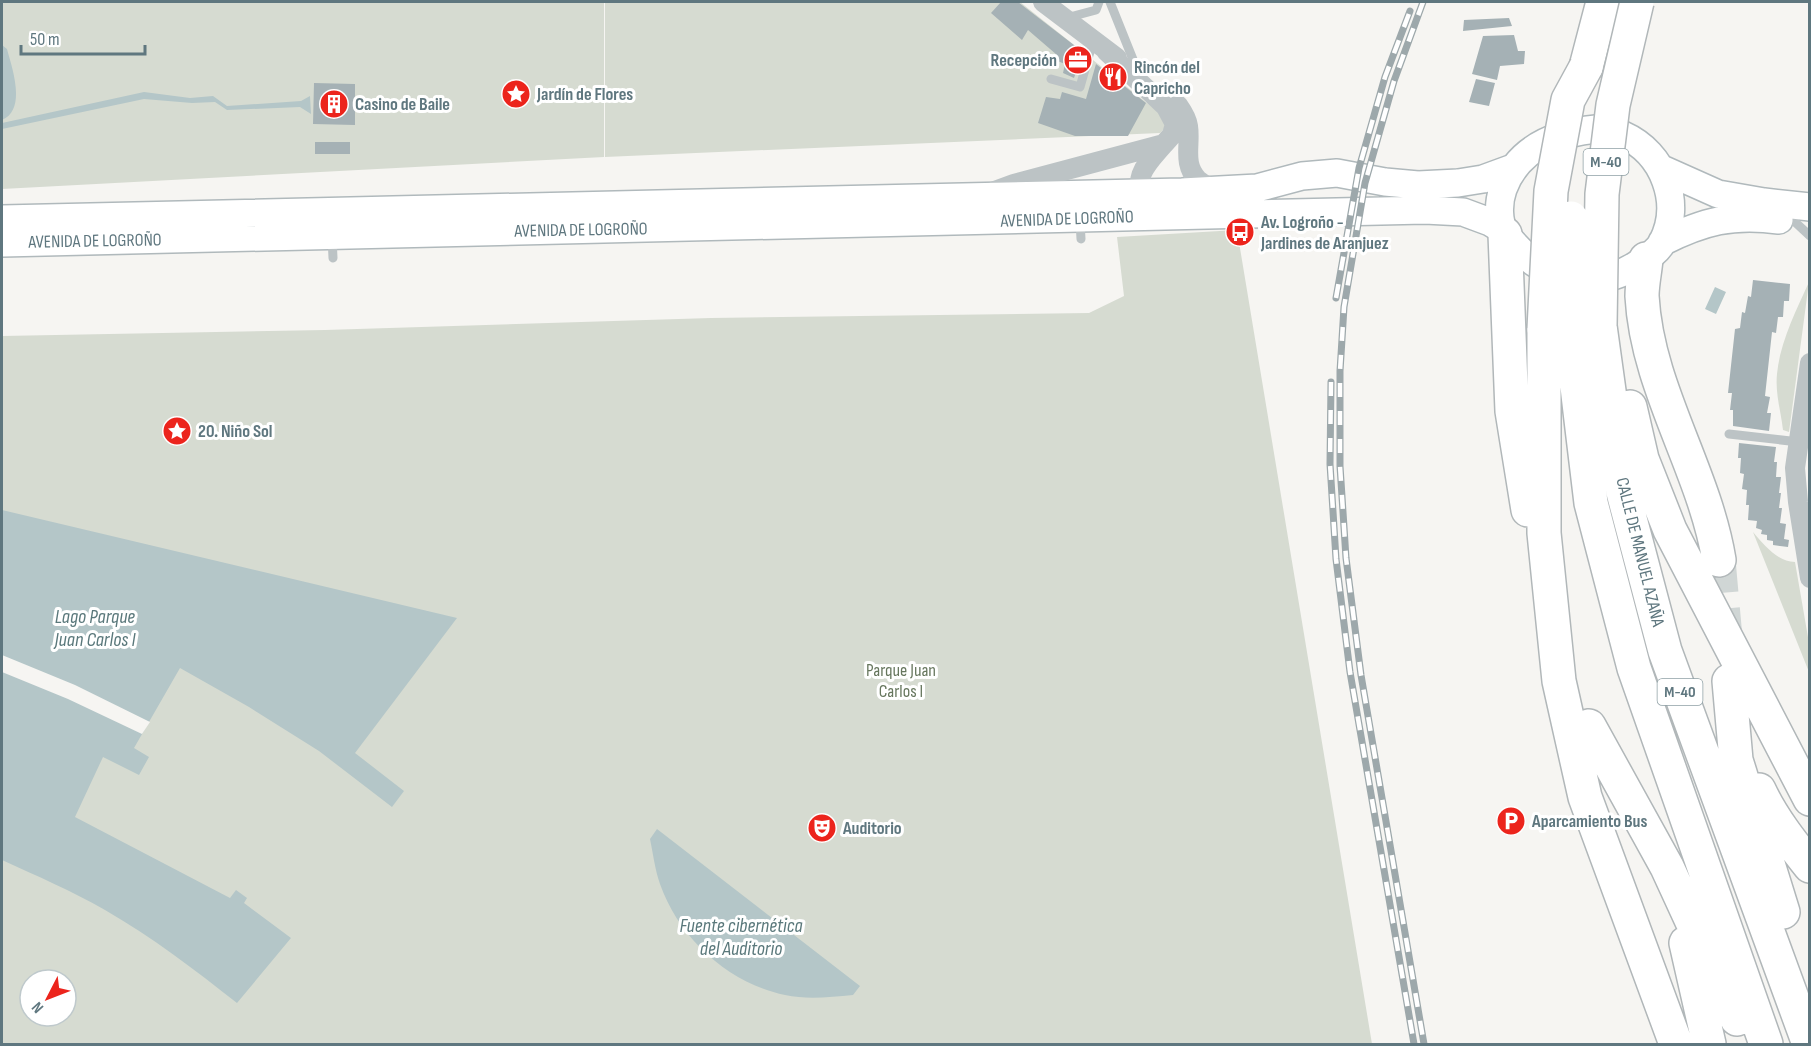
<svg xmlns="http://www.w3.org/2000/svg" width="1811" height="1046" viewBox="0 0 1811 1046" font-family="'Sofia Sans Condensed',sans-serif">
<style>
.green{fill:#d6dbd1;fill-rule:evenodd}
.water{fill:#b4c6c8}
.pier{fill:#f6f5f2}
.building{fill:#a5b1b5}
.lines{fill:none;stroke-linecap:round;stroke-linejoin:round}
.motorway-tunnel{stroke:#d0d6d5;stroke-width:33;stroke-dasharray:33 16;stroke-linecap:butt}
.secondary-casing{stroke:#b0b9bc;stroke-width:30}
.motorway-casing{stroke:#b1b7b9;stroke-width:36}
.service{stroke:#bcc3c5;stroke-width:9}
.minor{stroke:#bcc3c5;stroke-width:20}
.secondary{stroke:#fff;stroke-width:27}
.motorway{stroke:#fff;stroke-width:33}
.rail-casing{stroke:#9da8ab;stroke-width:7}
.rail{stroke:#fff;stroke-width:4.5;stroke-dasharray:14;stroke-linecap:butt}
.motorway-bridge-casing{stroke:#b1b7b9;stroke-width:36;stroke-linecap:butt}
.motorway-bridge{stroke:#fff;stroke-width:33}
.labels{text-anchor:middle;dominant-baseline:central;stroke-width:6;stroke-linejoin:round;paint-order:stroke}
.shield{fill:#fff;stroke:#8fa0a5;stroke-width:1.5}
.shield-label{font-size:16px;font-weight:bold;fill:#5f777f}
.poi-label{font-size:18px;font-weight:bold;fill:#5f777f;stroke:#fff;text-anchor:start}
.street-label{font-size:18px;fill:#5f777f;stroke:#fff}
.park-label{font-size:18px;fill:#67775e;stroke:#fff}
.water-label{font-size:20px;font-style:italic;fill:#5a787b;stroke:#fff}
</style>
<rect width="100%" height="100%" fill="#f6f5f2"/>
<path class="green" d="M2,2H604V157L2,189Z
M605,2H1020L1166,118V127L1160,133L605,157Z
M1237,230L1372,1044H2V336L325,330L711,318L1089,313L1124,296L1117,237ZM30,980H66V1016H30Z
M1809,282L1789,432L1783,430C1781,412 1775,393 1777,374C1780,342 1796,311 1809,282Z
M1753,532C1764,545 1778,562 1795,562L1809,643V672Z"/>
<path class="water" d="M2,45L7,49C12,68 27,109 2,120Z
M144,92L190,98L213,96L227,106L301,101L310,96L311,114L300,107L227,110L215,102L192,103L144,99L2,129V123Z
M1715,287L1726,292L1716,314L1705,309Z
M2,510L457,618L355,753L404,791L392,807L319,751L249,707L180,668L134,748L149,757L139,775L103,757L75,817L230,898L236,890L247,898L244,903L291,938L237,1003C195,970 152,937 105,910C72,891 37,876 2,860Z
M657,829L860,986L853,995C830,997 808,1000 785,995C728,983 679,938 660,884C655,870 653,853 650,839Z"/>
<path class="pier" d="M2,655L75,685L150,722L142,734L68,699L2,672Z"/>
<path class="building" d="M1001,2H1018L1083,52L1074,78L1063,73L1065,64L1055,60L1057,55L1028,30L1022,40L991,13Z
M1509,18L1512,26L1463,31L1464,20Z
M1514,35L1518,51H1525L1524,64L1500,66L1497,80L1472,74L1483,36Z
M1096,64L1146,103L1128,136H1075L1038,123L1046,97L1060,99L1062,92L1086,99Z
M1476,79L1495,83L1489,106L1469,102Z
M314,83L355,84V125L313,124Z
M315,142H350V154H315Z
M1753,280L1790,284L1789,301H1784L1783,317H1778L1776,333L1772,332L1765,396L1770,397L1767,413H1771L1769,431L1733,426V410H1730L1732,393H1728L1735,329L1740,328L1742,312L1745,313L1748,296L1751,297Z
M1739,443L1776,447L1774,462H1777L1776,477H1781L1779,493H1781L1779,508H1782L1780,523L1786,524L1784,539L1789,540L1788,547L1773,545V541L1767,540V535L1761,534L1762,530L1756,528L1757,521L1748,520L1749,505H1746L1747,490L1742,489L1744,474L1740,473L1741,458H1738Z"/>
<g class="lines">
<path class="motorway-tunnel" d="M1719,560L1726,638"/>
<g class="secondary-casing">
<path id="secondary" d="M1596,129C1605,131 1616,131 1623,135C1664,153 1683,203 1662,243C1657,252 1647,258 1638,264C1606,285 1567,286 1535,263C1524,256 1514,244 1505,234C1498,221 1498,203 1503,189C1518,148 1556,133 1596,129Z
M1662,169L1718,194L1764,202L1810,207
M2,219L1182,192L1257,188L1302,176L1337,173L1385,182L1418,185L1458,183L1483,179L1513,168
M1662,242C1704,221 1732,214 1779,220
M2,243L1425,210L1463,212L1490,222L1503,230"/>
</g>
<g class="motorway-casing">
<path id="motorway" d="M1586,67L1603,2
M1505,234L1512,411L1528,510
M1646,259C1645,271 1642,284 1642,296C1647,389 1704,469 1719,560
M1600,326L1623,492L1665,651L1809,1044
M1570,328L1591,503L1634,668L1766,1044
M1544,329V533L1559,681L1585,797L1676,1044
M1630,407L1642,459L1670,530L1810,799
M1729,681L1736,760L1783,912
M1589,726L1667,867L1737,1019
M1759,790C1772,818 1791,842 1810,866
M1686,943L1709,1044"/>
</g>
<path class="service" d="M1110,2L1138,72
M1066,18L1096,10L1099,2
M1051,79L1080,87L1093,41
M1080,221L1081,239
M1795,222L1810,236
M332,236L333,258
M1729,434L1799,442"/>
<path class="minor" d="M1043,2L1117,58
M1178,105C1183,112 1187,118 1188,126C1191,145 1182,164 1198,180C1203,184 1209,187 1214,190
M995,191L1014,184L1164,144L1172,135L1175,124L1166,107L1106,51
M1146,204C1131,177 1146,165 1164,144
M1810,363L1795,468L1798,502L1810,578"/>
<use href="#secondary" class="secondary"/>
<use href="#motorway" class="motorway"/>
<g class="rail-casing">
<path id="rail" d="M1423,2L1394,81L1365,183L1344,307L1340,371V466L1346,558L1361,675L1424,1044
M1336,298L1359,168L1385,77L1410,11
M1331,382L1330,464L1336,559L1350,672L1414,1044"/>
</g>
<use href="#rail" class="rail"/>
<g class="motorway-bridge-casing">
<path id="motorway-bridge" d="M1600,326L1602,194L1613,105L1637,2
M1570,328L1571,218
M1544,329L1551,191L1568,100L1586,67"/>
</g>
<use href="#motorway-bridge" class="motorway-bridge"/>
</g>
<defs>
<g id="office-disc" transform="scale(1.5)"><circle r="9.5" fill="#ec241c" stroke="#fff"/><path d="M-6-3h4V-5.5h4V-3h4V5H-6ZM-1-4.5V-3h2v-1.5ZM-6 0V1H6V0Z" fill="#fff"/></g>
<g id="restaurant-disc" transform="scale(1.5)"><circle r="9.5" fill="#ec241c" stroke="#fff"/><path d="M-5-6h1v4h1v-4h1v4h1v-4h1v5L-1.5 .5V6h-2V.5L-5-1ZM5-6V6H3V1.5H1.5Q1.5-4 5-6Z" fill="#fff"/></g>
<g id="sight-disc" transform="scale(1.5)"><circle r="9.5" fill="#ec241c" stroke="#fff"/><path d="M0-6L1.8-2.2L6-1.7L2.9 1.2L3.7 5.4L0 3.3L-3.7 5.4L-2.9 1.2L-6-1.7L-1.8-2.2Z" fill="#fff"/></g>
<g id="building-disc" transform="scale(1.5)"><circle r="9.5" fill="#ec241c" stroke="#fff"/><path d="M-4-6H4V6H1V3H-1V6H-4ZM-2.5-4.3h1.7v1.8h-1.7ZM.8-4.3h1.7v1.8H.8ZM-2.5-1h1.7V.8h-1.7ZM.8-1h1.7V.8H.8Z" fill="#fff"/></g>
<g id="bus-disc" transform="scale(1.5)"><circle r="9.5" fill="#ec241c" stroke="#fff"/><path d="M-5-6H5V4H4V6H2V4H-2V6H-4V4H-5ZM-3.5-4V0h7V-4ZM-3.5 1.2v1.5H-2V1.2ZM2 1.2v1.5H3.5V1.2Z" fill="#fff"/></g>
<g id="parking-disc" transform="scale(1.5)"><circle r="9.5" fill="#ec241c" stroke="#fff"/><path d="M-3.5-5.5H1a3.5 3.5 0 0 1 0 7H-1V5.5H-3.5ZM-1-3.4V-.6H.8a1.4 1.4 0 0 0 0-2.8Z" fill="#fff"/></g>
<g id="theatre-disc" transform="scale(1.5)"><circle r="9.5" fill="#ec241c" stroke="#fff"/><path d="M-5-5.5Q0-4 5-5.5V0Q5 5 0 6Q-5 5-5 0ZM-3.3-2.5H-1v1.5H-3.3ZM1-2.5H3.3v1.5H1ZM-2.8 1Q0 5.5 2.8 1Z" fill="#fff"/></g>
</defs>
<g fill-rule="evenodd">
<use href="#office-disc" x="1078" y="60"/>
<use href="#restaurant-disc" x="1113" y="77"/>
<use href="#sight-disc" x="516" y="94"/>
<use href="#building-disc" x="334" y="104"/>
<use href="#bus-disc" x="1240" y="232"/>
<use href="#sight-disc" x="177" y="431"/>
<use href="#parking-disc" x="1511" y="821"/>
<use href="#theatre-disc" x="822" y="828"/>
</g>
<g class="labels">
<g class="shield">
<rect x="1583.5" y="149" width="45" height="26" rx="4.5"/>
<rect x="1657.5" y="679" width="45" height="26" rx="4.5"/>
</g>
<g class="shield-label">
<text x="1606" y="162">M-40</text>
<text x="1680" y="692">M-40</text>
</g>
<g class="poi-label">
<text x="1057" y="60" text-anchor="end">Recepción</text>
<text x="1134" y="67">Rincón del<tspan x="1134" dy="21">Capricho</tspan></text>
<text x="537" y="94">Jardín de Flores</text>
<text x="355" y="104">Casino de Baile</text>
<text x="1261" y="222">Av. Logroño -<tspan x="1261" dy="21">Jardines de Aranjuez</tspan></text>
<text x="198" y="431">20. Niño Sol</text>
<text x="1532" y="821">Aparcamiento Bus</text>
<text x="843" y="828">Auditorio</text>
</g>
<g class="street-label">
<text transform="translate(1067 219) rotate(-2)">AVENIDA DE LOGROÑO</text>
<text transform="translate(581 230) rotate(-1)">AVENIDA DE LOGROÑO</text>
<text transform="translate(95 241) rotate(-1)">AVENIDA DE LOGROÑO</text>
<text transform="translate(1640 552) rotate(76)">CALLE DE MANUEL AZAÑA</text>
</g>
<g class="park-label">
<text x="901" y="670">Parque Juan<tspan x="901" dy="21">Carlos I</tspan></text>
</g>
<g class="water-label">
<text x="95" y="617">Lago Parque<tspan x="95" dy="23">Juan Carlos I</tspan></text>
<text x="741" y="926">Fuente cibernética<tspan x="741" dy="23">del Auditorio</tspan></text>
</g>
</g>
<rect width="1811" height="1046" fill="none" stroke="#5f777f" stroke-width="6"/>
<g transform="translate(48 998) rotate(228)"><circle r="28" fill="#ffffff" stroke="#bfc9cc" stroke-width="1.5"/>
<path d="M0-4.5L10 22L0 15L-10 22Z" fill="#ec241c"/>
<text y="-9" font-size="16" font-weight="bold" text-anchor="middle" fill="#5f777f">N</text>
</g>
<path d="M21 45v9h124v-9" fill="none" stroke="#5f777f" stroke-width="3"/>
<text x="30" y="45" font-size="18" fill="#5f777f" stroke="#ffffff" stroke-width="4.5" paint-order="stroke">50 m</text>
</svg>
